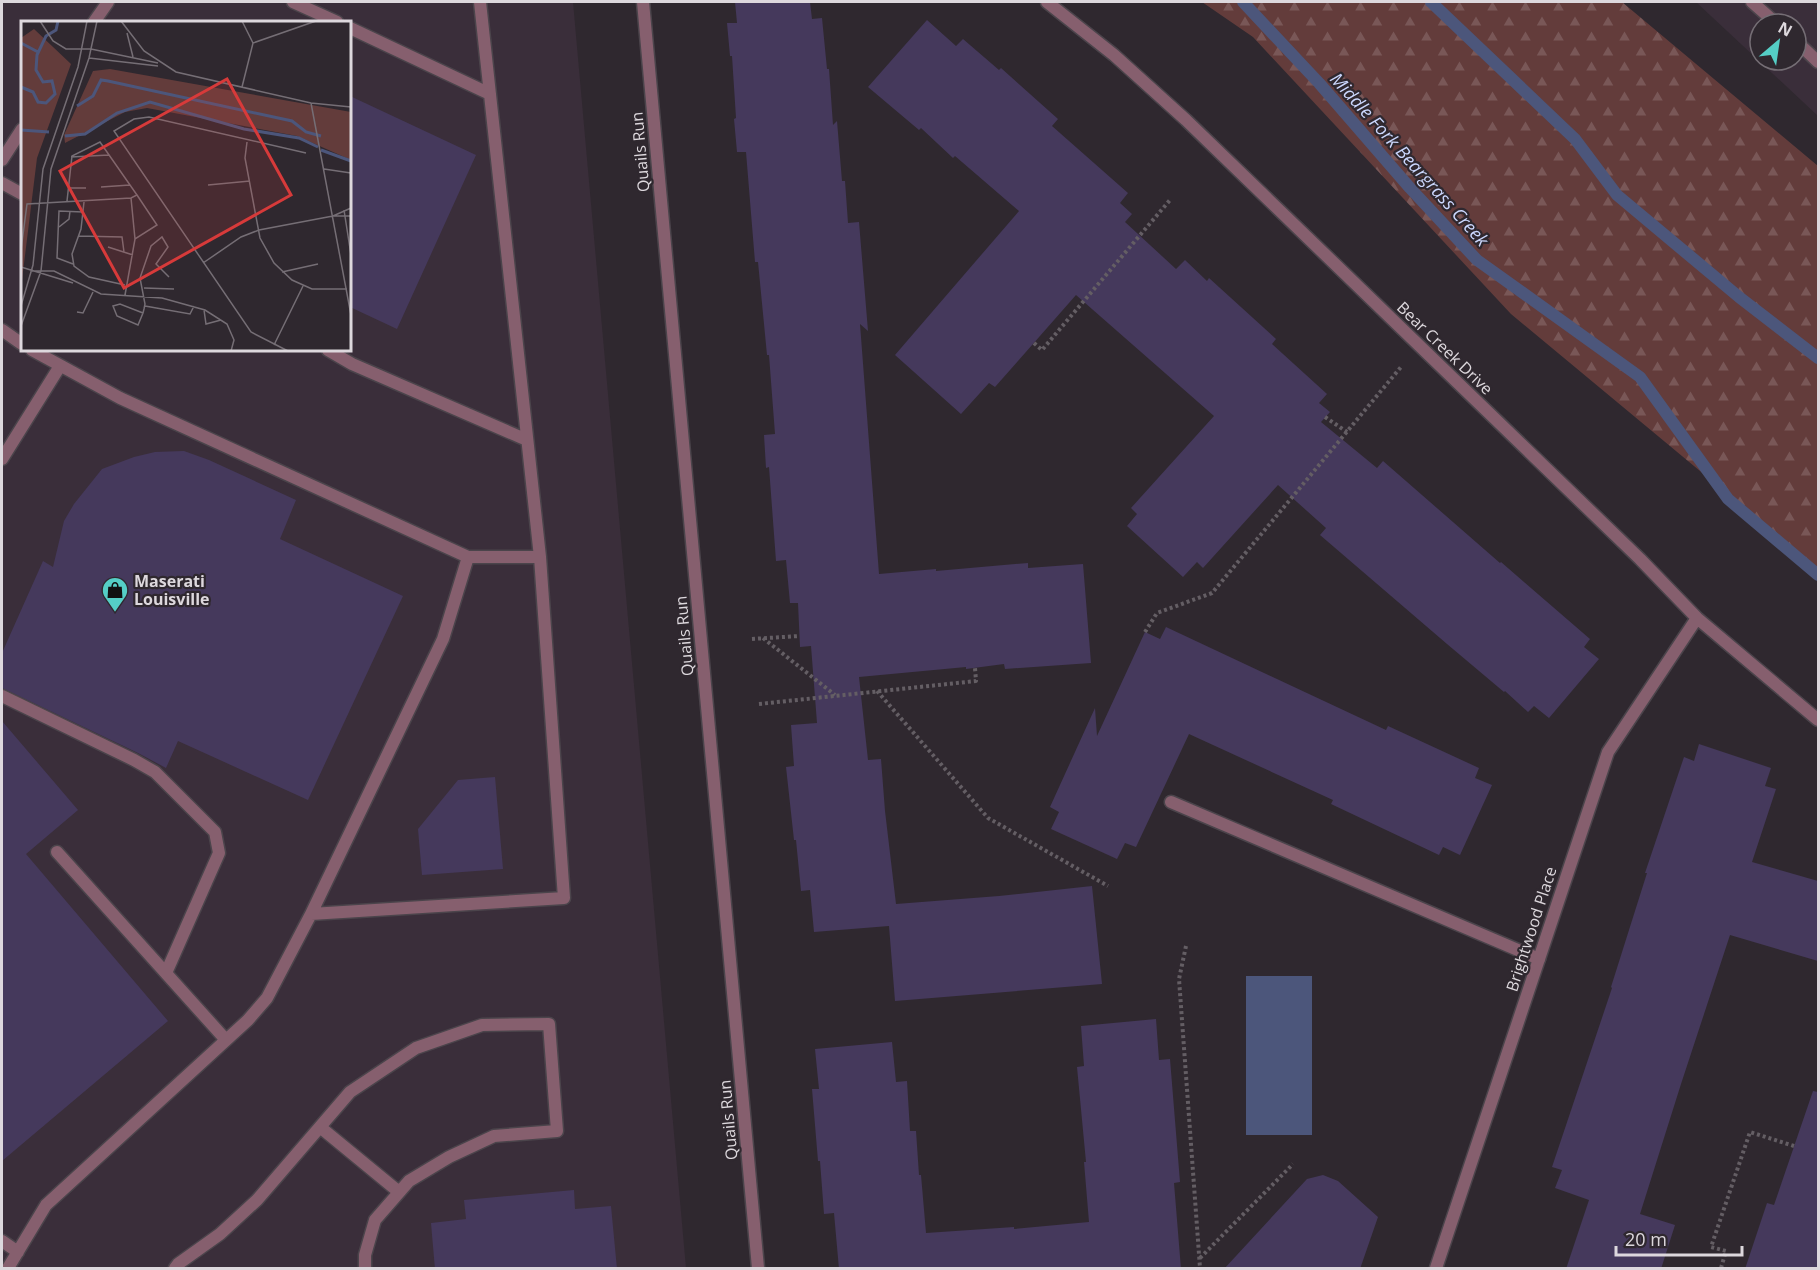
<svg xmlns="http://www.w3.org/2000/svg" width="1820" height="1270" viewBox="0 0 1820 1270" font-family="'Open Sans',sans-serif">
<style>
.built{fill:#3a2e3a;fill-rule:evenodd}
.forest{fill:url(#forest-firs)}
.water{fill:#4c567b}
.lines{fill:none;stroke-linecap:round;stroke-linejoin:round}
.stream{stroke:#4c567b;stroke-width:12}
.building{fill:#45395c}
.service-casing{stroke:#4b444b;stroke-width:15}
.minor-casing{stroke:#4b444b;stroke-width:15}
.path{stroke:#645e64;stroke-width:4;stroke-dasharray:3 3;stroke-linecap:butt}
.service{stroke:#865f6e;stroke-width:12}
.minor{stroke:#865f6e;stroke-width:12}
.labels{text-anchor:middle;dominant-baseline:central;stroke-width:4.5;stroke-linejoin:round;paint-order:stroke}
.street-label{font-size:16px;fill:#ddd8dd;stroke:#2f282f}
.poi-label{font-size:16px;font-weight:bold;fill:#ddd8dd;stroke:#2f282f;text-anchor:start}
.water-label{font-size:18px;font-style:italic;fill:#cbd7fd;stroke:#2f282f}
.inset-river{fill:none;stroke:#4c567b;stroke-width:3}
.inset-road{fill:none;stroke:#756e75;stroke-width:1.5}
.view{fill:#d73a3a;fill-opacity:0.15;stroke:#d73a3a;stroke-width:3}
.inset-edge{fill:none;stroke:#ddd8dd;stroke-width:3}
</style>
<defs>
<pattern id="forest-firs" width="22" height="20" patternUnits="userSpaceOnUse" patternTransform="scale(1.5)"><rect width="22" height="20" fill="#633c3b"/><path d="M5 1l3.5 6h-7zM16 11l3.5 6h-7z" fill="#795757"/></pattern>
</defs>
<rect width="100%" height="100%" fill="#2f282f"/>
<path class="built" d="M2,2H573L686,1268H2ZM22,22H350V350H22Z
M1696,2H1818V116ZM1760,24H1796V60H1760Z"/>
<path class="forest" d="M1202,2H1622L1818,166V569L1511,314L1253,37Z"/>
<path class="water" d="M1246,976H1312V1135H1246Z"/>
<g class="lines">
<path class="stream" d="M1243,2L1319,83L1410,188L1477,260L1640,377L1728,499L1818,575
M1431,2L1575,139L1617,195L1739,297L1818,358"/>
</g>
<path class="building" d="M735,2H810L812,19L822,18L827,69H829L833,125L837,121L842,181H845L848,223L859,222L868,331L860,324L879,574L936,569V571L1028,563V568L1083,564L1091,663L1005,669L1004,664L966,669V667L859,677L868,760L881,759L885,811L896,904L999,896L1092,886L1102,984L895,1001L889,926L814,932L810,890L801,891L796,840H794L786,767L794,766L791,725L817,723L811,646L800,647L798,603H790L786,560L776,561L769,467L766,468L764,435L775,434L769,355H767L758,262H755L746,152H737L734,119L736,118L732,56H730L727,23H737Z
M927,20L956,46L963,39L999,70L1001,68L1058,119L1052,126L1128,193L1120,203L1132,214L1125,222L1176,269L1185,260L1207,281L1209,278L1276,339L1272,344L1327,394L1319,403L1330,412L1321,422L1377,468L1383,461L1500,563L1501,562L1590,639L1584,647L1599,659L1549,718L1534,706L1528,712L1505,691L1504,692L1447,644L1320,535L1326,528L1278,485L1203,568L1197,562L1183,577L1127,526L1137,514L1131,508L1214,416L1076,295L995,387L989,383L961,414L895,355L1019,211L955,156L953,158L921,128L919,130L868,87Z
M350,96L476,155L397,329L350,307Z
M184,451L209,460L296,500L280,539L403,596L308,800L178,741L166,768L138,753L2,688V653L43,561L53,567L64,521L74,504L102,469L134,457L155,452Z
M1166,627L1386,730L1388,726L1479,768L1475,778L1492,785L1460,855L1443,847L1439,855L1331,804L1333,800L1189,734L1136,847L1125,843L1117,859L1051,829L1059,812L1050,807L1095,708L1097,736L1145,632L1160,639Z
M2,721L78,810L26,854L168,1021L2,1161Z
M1699,744L1771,768L1765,786L1776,789L1752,862L1818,881V961L1730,935L1681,1084L1640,1214L1675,1225L1661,1269H1566L1589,1200L1555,1188L1562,1170L1552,1167L1612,988L1611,987L1647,873H1645L1684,757L1694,761Z
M495,777L503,869L422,875L418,829L458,780Z
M1156,1019L1159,1060L1170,1059L1180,1182L1174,1183L1181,1269H839L834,1213L824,1214L820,1161H818L812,1089H819L815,1049L892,1042L896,1082L907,1081L910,1131H916L919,1175H921L926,1233L1014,1227V1229L1089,1222L1084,1162H1086L1077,1067L1084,1066L1081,1026Z
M1813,1091L1818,1092V1269H1745L1767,1203L1774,1205Z
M1323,1175L1338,1181L1378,1217L1360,1269H1224L1307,1179Z
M574,1190L575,1209L611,1206L617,1269H435L431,1223L466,1219L464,1200Z"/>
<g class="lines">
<g class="service-casing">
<path id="service" d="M293,2L337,22
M94,22L108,2
M350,28L490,94
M2,160L22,129
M2,183L22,194
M2,330L22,344
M32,350L120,398L468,557H540L480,2
M328,350L352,364L527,440
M2,459L60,366
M468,557L443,639L311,914L564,898L540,557
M2,696L134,760L155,772L215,832L219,853L166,973
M1171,802L1539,959
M57,852L226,1040
M320,1127L399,1192
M2,1241L18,1252
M8,1268L46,1205L248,1020L267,998L311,914
M175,1268L178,1264L220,1234L257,1200L350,1092L416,1048L482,1025L549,1024L557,1131L494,1136L449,1157L409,1181L375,1220L365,1255V1268"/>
</g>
<g class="minor-casing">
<path id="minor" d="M643,2L758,1268
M1047,2L1114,55L1186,120L1640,559L1697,618L1818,720
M1752,2L1777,24
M1796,41L1818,62
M1436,1268L1608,752L1697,618"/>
</g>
<path class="path" d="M1034,343L1042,350L1170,200
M1325,417L1347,432
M1145,632L1157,613L1212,593L1401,367
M763,638L835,695
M752,639L799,636
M877,691L988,818L1108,886
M759,704L976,681L975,668
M1186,946L1179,979L1200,1268
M1200,1258L1293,1164
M1721,1268L1726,1251L1711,1247L1750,1132L1794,1146"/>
<use href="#service" class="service"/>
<use href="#minor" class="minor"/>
</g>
<defs>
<g id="shop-pin" transform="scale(1.35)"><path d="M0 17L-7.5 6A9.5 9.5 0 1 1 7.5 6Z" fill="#55cec6" stroke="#2f282f"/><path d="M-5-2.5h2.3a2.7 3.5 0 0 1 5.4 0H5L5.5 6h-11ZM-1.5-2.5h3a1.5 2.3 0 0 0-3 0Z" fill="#111"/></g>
</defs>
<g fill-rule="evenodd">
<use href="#shop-pin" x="115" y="590"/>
</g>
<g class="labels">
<g class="street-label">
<text transform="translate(640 152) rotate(-95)">Quails Run</text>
<text transform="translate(1445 348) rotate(44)">Bear Creek Drive</text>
<text transform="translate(684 636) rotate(-95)">Quails Run</text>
<text transform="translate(1531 929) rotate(-72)">Brightwood Place</text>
<text transform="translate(728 1120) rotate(-95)">Quails Run</text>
</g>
<g class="poi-label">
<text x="134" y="581">Maserati<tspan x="134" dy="18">Louisville</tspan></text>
</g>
<g class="water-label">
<text transform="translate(1410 159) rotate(48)">Middle Fork Beargrass Creek</text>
</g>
</g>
<g transform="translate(21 21)">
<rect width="330" height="330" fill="#2f282f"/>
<path d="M13,8L50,43L16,137L0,267V17Z" fill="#633c3b"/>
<path d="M89,48L330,91V139L276,115L126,87L104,91L44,122L43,114L72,50Z" fill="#633c3b"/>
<path class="inset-river" d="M0,22L17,31M0,66L12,71L17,81L25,82L34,73L31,60L22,61L15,49L16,34L25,15L35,9L37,0M56,85L72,75L80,59L87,60L271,100L285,111L300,115M0,109L28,111M44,115L64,113L96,92L129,81L223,108L278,117L297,126M300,129L330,140"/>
<path class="inset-road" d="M19,0L32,20L45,28H70L137,42M100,0L123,30L155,51L290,82L330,86M221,0L232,22M106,12L112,36M68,37L137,45M221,66L232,22L295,0M290,82L330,294M226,121L224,137L239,217L253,242L271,259L291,268H326M50,136L88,134M303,148L330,152M187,164L229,160M80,166L109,164M47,167H65M110,177L114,218L136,204L116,174M63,181L60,208L51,233L53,245L68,256L104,264M330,187L312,195H330M323,189L330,234M38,206L48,198L49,190M57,215L101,216L103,231M87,226L112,234M0,229L6,183L110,177L116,174L79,121L51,135L46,180M182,242L220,216L238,209L312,195M52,243L36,237L38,190L62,191M0,246L52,262M11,250H33L80,273L141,277L184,289L206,303L213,319L210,330M261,251L297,243M123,267L153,268M104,274L114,218M0,285L12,244L22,148L57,46L66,0M124,285L169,293L173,285M183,289L185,303L200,299M56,291L62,292L72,271M122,292L99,283L92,285L96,295L117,304L122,292L123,288L124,283L119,257L130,225L141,216L147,226L135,243L148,256M0,305L20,250L30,148L68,37L76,0M253,324L282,265M267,330L230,311L93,110L113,98L128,96L285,132"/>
<path class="view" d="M206,58L270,174L103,267L39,150Z"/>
<rect width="330" height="330" class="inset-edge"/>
</g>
<rect width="1820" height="1270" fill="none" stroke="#ddd8dd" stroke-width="6"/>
<g transform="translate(1778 42) rotate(29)"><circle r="28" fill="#2f282f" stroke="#756e75" stroke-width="1.5"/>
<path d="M0-4.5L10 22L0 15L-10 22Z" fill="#55cec6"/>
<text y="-9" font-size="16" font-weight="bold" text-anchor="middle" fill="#ddd8dd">N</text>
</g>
<path d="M1616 1246v9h126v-9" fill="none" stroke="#ddd8dd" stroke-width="3"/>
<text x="1625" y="1246" font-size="18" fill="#ddd8dd" stroke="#2f282f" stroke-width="4.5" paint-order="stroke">20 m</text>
</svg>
